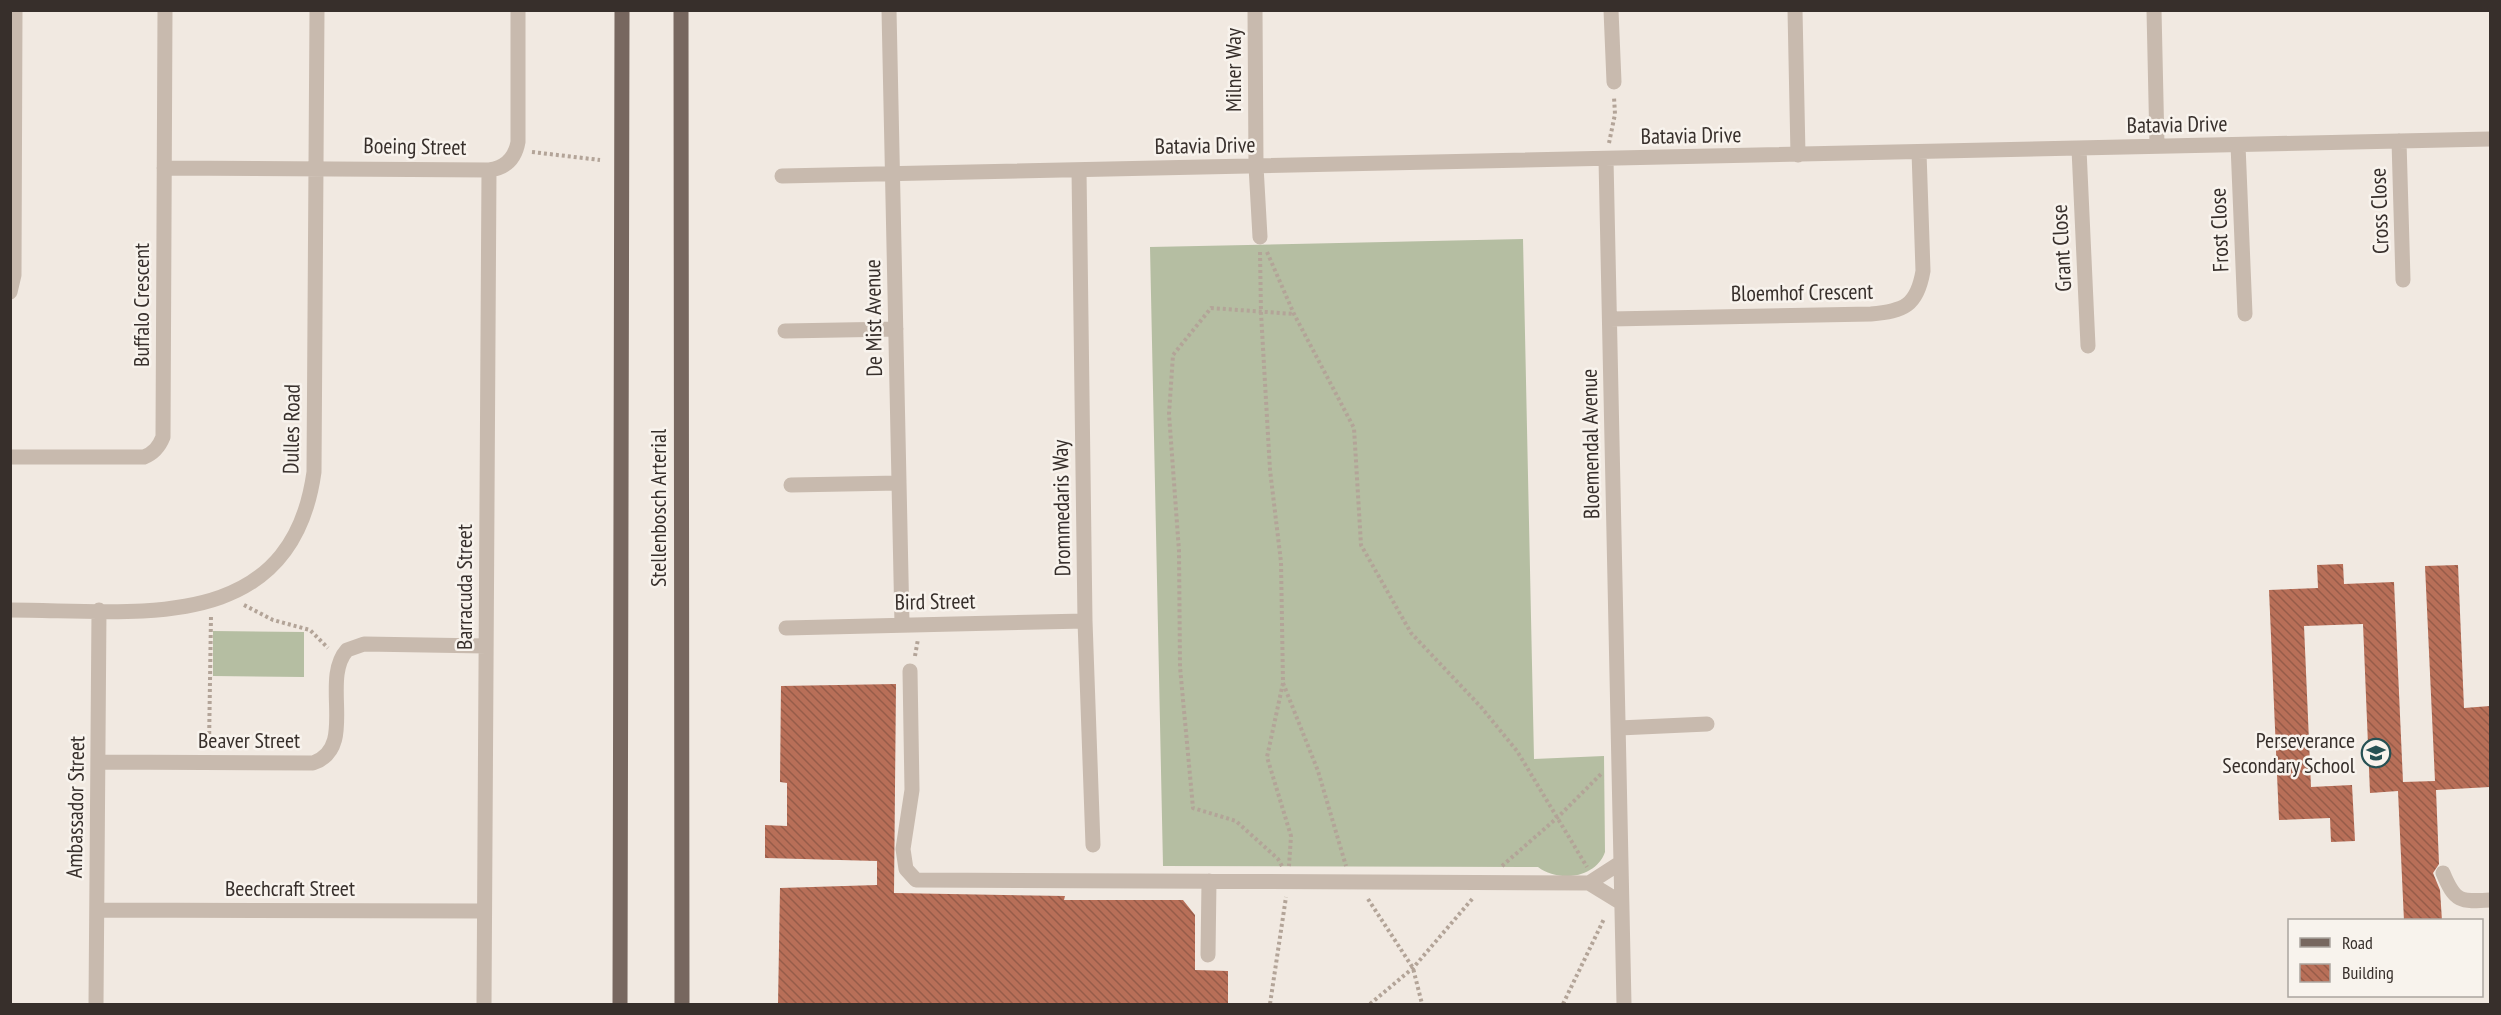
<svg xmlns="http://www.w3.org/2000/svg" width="2501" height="1015" viewBox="0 0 2501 1015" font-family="'PT Sans Narrow',sans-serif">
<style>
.grass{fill:#b5bea2}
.building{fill:url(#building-back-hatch)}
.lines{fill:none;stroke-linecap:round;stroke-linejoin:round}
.path{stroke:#b3a498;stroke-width:4;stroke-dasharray:3 3;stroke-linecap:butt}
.minor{stroke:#c8baae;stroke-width:15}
.major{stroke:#77675f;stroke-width:15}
.labels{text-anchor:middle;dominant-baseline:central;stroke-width:5;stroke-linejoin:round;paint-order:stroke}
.street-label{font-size:22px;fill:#372f2b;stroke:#f8f3ed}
.poi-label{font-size:22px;fill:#372f2b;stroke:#f8f3ed;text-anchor:end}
</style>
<defs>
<pattern id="building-back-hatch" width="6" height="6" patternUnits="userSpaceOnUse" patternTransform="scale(1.5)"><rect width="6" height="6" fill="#b86f58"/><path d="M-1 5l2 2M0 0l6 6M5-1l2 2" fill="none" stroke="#965c49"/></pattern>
</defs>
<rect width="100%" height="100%" fill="#f1e9e1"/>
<path class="grass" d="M1523,239L1534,759L1604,756L1605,852C1596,878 1559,883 1538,867L1163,866L1150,247Z
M213,631L304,632V677L213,676Z"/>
<path class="building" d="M2343,564L2344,584L2394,582L2403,782L2435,781L2425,566L2458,565L2464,708L2490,706V787L2436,790L2439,864L2433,873L2440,890L2442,921H2404L2398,791L2370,793L2363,624L2304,626L2311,787L2352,785L2355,841L2331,842L2330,818L2279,820L2269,590L2318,588L2317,565Z
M896,684L894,893L1065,896L1064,900H1183L1195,915V970L1228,971V1005H778L780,888L877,885V861L765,858V825L787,826V783L780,782L781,686Z"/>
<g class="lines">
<path class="path" d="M1609,143L1615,114L1614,97
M532,152L600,160
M1260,252L1261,313L1270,470L1281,562L1283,683L1267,757L1291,836L1289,866
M1267,252L1294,314L1354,428L1361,545L1411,633L1481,707L1517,751L1587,867
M244,605L273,620L310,630L328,648
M915,656L918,639
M1283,683L1318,771L1346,866
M209,746L211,615
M1282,866L1278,859L1236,821L1193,808L1180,667L1179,551L1169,414L1173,355L1211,308L1294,314
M1502,866L1558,817L1602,773
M1368,899L1413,968L1422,1004
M1270,1004L1286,897
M1370,1004L1413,968L1473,898
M1563,1004L1604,919"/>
<path class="minor" d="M889,10L902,624
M1255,10L1256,166L1260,237
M1611,10L1614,82
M1795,10L1798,155
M2154,10L2157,146
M2399,141L2403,280
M2238,145L2245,314
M2079,149L2088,346
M1606,159L1624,1004
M164,168L489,170C505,168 515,159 518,142V10
M1079,170L1085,621L1093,845
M782,176L2490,139
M10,292L14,275L15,10
M1610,319L1871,314C1904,311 1917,306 1923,271L1919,152
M785,331L896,329
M10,457H144C154,453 159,447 163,437L165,10
M791,485L899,483
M10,610C134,610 291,638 314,472L317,10
M786,628L1085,621
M910,671L912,790L903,849L906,869L916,880L1589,883L1620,902
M1619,728L1707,724
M98,762L313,763C358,748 320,680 347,650L364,644L486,646
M2443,873C2455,902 2460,902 2490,900
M1589,883L1620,863
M97,910L484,911
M1208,955L1209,881
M96,1004L99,610
M484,1004L489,170"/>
<path class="major" d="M681,10L682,1004
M620,1004L622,10"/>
</g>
<defs>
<g id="school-ring" transform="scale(1.5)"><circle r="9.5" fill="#f8f3ed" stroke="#265154" stroke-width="1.5"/><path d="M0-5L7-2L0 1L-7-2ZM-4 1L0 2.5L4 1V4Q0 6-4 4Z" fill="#265154"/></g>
</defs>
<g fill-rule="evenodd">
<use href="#school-ring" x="2376" y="753"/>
</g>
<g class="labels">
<g class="street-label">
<text transform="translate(1233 70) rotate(-90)">Milner Way</text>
<text transform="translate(2177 124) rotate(-1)">Batavia Drive</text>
<text transform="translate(1691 135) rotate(-1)">Batavia Drive</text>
<text transform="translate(1205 145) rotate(-1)">Batavia Drive</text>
<text transform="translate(415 146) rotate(1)">Boeing Street</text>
<text transform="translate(2379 211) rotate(-92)">Cross Close</text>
<text transform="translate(2219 230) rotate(-92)">Frost Close</text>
<text transform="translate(2061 248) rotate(-93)">Grant Close</text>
<text transform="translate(1802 292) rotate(-1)">Bloemhof Crescent</text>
<text transform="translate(141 305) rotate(-90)">Buffalo Crescent</text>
<text transform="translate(873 318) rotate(-91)">De Mist Avenue</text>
<text transform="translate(291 429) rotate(-89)">Dulles Road</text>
<text transform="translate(1590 444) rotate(-91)">Bloemendal Avenue</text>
<text transform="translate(658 508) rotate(-90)">Stellenbosch Arterial</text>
<text transform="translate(1061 508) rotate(-91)">Drommedaris Way</text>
<text transform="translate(464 587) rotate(-90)">Barracuda Street</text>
<text transform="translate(935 601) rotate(-1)">Bird Street</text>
<text x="249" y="740">Beaver Street</text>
<text transform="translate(75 807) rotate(-89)">Ambassador Street</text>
<text x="290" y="888">Beechcraft Street</text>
</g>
<g class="poi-label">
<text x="2355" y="740">Perseverance<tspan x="2355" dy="25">Secondary School</tspan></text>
</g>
</g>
<rect width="2501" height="1015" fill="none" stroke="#372f2b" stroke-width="24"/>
<rect x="2288" y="919" width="195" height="78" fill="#f8f3ed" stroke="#aba59f" stroke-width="1.5"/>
<rect x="2300" y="938" width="30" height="9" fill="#77675f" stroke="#aba59f" stroke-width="1.5"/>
<text x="2342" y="949" font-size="18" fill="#372f2b">Road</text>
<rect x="2300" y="964" width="30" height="18" fill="url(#building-back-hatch)" stroke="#aba59f" stroke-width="1.5"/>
<text x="2342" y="979" font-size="18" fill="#372f2b">Building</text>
</svg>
